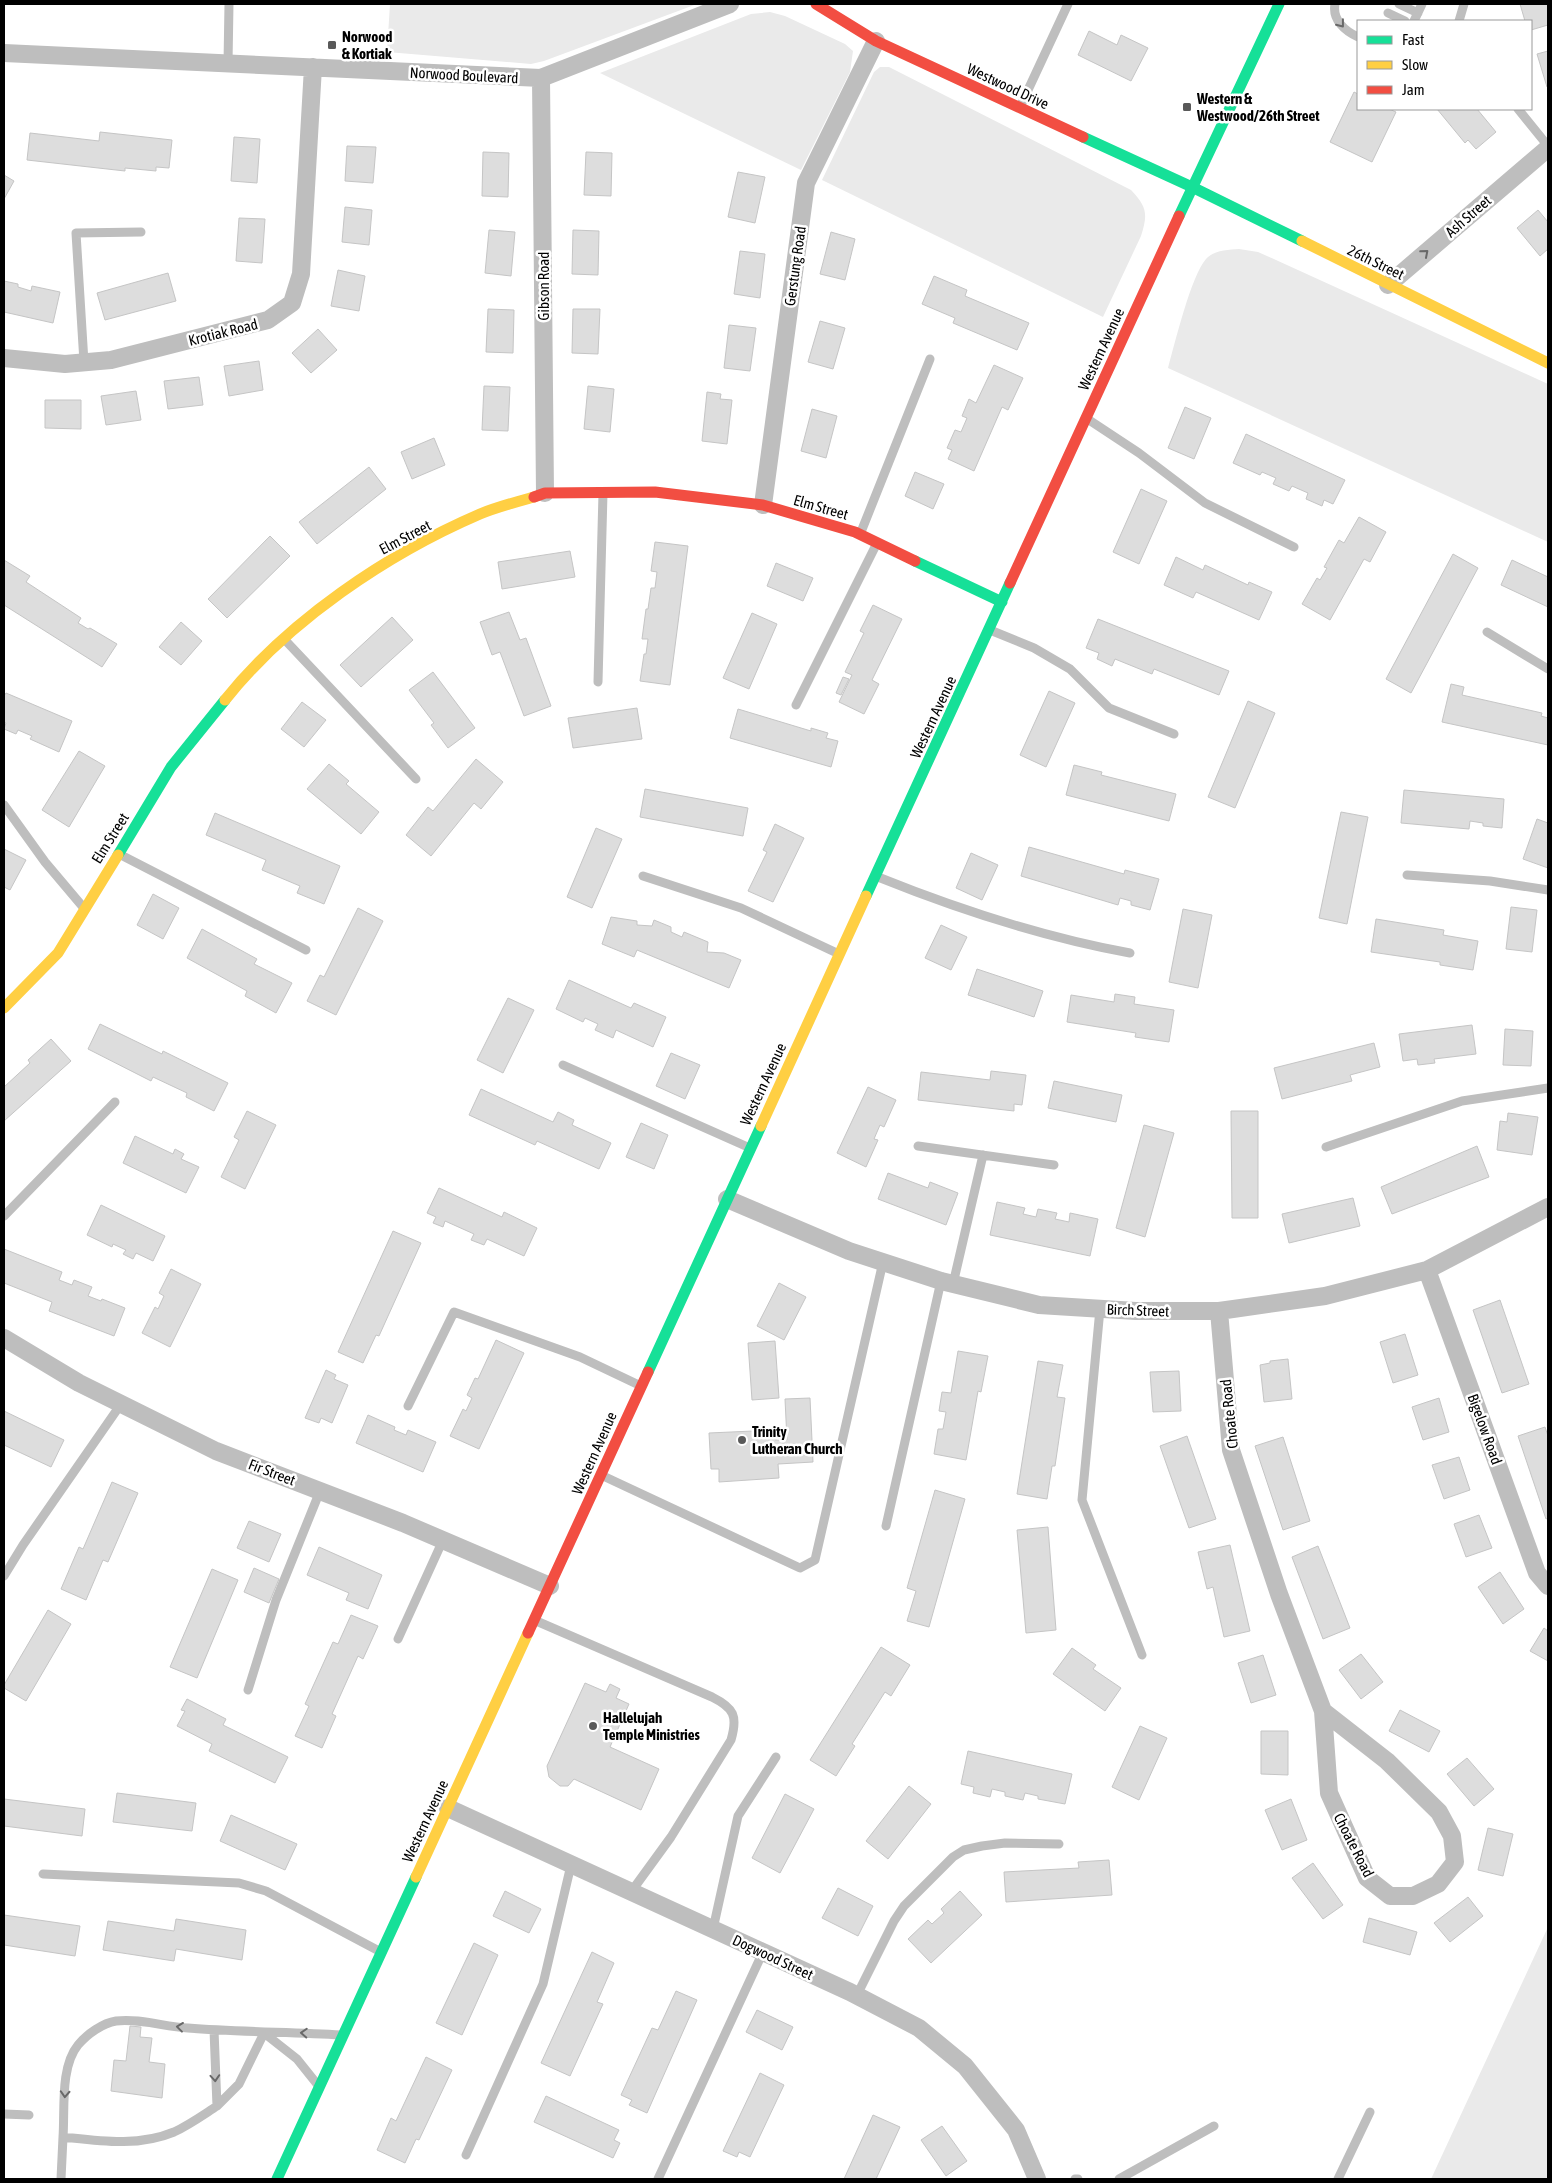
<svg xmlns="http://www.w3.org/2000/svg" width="1552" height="2183" viewBox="0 0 1552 2183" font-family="'Asap Condensed',sans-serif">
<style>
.green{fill:#eaeaea}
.building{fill:#ddd;stroke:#c5c5c5}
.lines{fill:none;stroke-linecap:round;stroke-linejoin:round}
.lane{stroke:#bebebe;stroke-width:9}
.street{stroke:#bebebe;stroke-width:18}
.fast{stroke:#16e098;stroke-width:11}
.slow{stroke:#ffcf43;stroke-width:11}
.jam{stroke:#f24e42;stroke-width:11}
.oneway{stroke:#686868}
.poi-dot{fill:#595959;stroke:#fff;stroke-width:2}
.labels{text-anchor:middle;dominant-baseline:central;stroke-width:5;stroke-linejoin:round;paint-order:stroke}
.poi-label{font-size:15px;font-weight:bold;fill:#000;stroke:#fff;text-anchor:start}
.street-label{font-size:15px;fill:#000;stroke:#fff}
</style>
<rect width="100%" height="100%" fill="#fff"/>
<path class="green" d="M390,4H697L544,61L531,64L387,52Z
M770,12L785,16L845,44L853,51L850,72L801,170L600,73L751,14Z
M880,67H889L1131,190C1147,207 1148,214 1141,236L1103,317L822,180L874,72Z
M1239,249L1258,252L1276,260L1548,384V542L1168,368C1175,343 1191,276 1206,259C1214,250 1228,250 1239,249Z
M1548,1927V2179H1431Z"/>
<path class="building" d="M1520,4H1548V25L1531,30V21H1525Z
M1089,31L1117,45L1121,35L1148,48L1131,81L1078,55Z
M1548,51V86L1547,87L1537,54Z
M1354,92L1358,94V109H1389L1396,112L1372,162L1330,142Z
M1437,109H1477L1496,132L1476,149L1468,140L1465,143Z
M100,132L172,140L169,168L156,167V171L125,168V171L27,160L30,133L99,141Z
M234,137L260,139L257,183L231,181Z
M347,146L376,147L373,183L345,181Z
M483,152L509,153L508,197L482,196Z
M586,152L612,153L611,196L584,195Z
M738,172L765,177L755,223L728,217Z
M4,175L14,181L4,199Z
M345,207L372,210L369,245L342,242Z
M1538,210L1548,222V249L1540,256L1517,228Z
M239,218L265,219L262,263L236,261Z
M489,230L515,232L511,276L485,273Z
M573,230L599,231L598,275L572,274Z
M831,232L855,239L845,280L820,274Z
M740,251L765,254L760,298L734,294Z
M338,270L365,276L359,311L331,306Z
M168,273L176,301L105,320L97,293Z
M934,276L967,290L965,296L1029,323L1017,350L953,323L955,318L922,304Z
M4,281L18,284V287L31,291L32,286L60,292L53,323L4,312Z
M488,309L514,310L513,353L486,352Z
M573,309H600L598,354L572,353Z
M820,321L845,328L833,369L808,362Z
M729,325L756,328L750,371L724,368Z
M318,329L337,350L311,373L292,353Z
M259,361L263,390L229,396L224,366Z
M994,365L1023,378L1008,410L1002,407L974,471L948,459L952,450L947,448L955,430L961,432L967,418L962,416L969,399L976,403Z
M199,377L203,405L168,409L164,381Z
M484,386L510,387L508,431L482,430Z
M588,386L614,389L610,432L584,429Z
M136,391L141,420L106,425L101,396Z
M707,392L721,394L720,399L732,400L727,444L702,441Z
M45,400H81V429L45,428Z
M1185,407L1211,418L1194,459L1168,448Z
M812,409L837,416L826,458L801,451Z
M1246,434L1345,480L1333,504L1324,500L1322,506L1306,499L1308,493L1292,486L1289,491L1273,484L1276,478L1262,472L1260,475L1233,463Z
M434,438L445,465L412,479L401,452Z
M369,467L386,489L317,544L299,522Z
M915,472L944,484L933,509L905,496Z
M1141,489L1167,501L1139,564L1113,552Z
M1359,517L1386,532L1370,562L1364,559L1330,620L1302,604L1317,578L1320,580L1327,568L1324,567L1339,540L1344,543Z
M270,536L290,556L227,618L208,599Z
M655,542L688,546L670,685L640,681L644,654H646L648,639H642L646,609H648L651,588H655L657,572L651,571Z
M570,551L575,577L502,589L498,562Z
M1453,554L1478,568L1411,693L1386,679Z
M1176,557L1203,570L1205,565L1248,585L1249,582L1272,592L1259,620L1196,592L1193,598L1164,585Z
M4,560L30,576L26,582L81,618L78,623L88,629L90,628L117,644L102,667L4,605Z
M1512,560L1548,577V607L1501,585Z
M776,563L813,578L803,601L767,586Z
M873,605L902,619L872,680L879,684L864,714L839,702L852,675L845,672L864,633L860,631Z
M509,612L520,640L526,638L551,706L524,716L500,652L492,655L480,622Z
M752,613L777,624L749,689L723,678Z
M392,617L413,640L361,687L340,665Z
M1098,619L1229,671L1219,695L1154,669L1152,674L1115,659L1112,666L1097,659L1099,653L1086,648Z
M181,622L202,641L181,665L159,647Z
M433,672L475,728L448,748L431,725L434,723L409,690Z
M843,677L849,679L841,695L836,693Z
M1451,684L1464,687L1462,695L1542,713L1541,716L1548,718V745L1442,722Z
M1049,691L1075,703L1046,767L1020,755Z
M6,693L72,721L59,752L30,739L32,736L18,730L16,734L4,729L6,723L4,722V696Z
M1248,701L1275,713L1235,808L1208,797Z
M302,702L326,720L304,747L281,729Z
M637,708L642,739L573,748L568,718Z
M738,709L811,731V728L828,733L826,738L838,741L831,767L730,738Z
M79,751L105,766L69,827L42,810Z
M476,759L503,782L481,809L474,803L431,856L406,835L428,807L433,811Z
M329,764L349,781L346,784L379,812L361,834L307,789Z
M1074,765L1102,772L1101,775L1176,794L1169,821L1066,795Z
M645,789L748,808L743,836L640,817Z
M1404,790L1504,799L1502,828L1483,826V823L1470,821L1469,829L1401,823Z
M1341,812L1368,817L1347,924L1319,918Z
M215,813L340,866L324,904L297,893L300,886L262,870L266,860L206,835Z
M1537,819L1548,823V868L1523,859Z
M775,824L804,838L773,902L748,891L767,852L763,850Z
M596,828L622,839L592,908L567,897Z
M1029,847L1124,874L1125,870L1159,879L1150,910L1131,905V901L1120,898L1118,905L1021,876Z
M4,849L26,860L10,890L4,887Z
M971,853L998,865L982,900L956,888Z
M153,894L179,908L163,939L137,925Z
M1511,907L1537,910L1532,952L1506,949Z
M358,908L383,921L336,1015L307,1001L320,975L324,977Z
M1183,909L1212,915L1198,988L1169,982Z
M611,917L637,921V925L652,926L654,920L671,927V932L682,937L684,932L708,942L707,952L724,953L741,960L729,988L637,950L634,957L602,944Z
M1376,919L1444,930L1443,935L1478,941L1473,970L1440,965V962L1371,952Z
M941,925L967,937L951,970L925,958Z
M202,929L257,959L254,964L292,983L276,1013L245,996L247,991L187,958Z
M977,969L1043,991L1034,1017L968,995Z
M569,980L631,1008L634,1003L666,1017L653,1047L616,1030L613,1038L595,1030L598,1024L585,1018L583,1022L556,1009Z
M1115,994L1135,997L1134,1004L1174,1010L1169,1042L1135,1037L1136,1033L1067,1022L1071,995L1114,1002Z
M508,998L534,1010L503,1073L477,1060Z
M100,1024L162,1054L163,1051L228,1083L214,1111L186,1097L187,1093L153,1077L151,1081L88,1049Z
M1472,1025L1476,1054L1434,1059L1435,1063L1418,1065L1417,1059L1403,1061L1399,1034Z
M1505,1029L1533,1031L1531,1066L1503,1065Z
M51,1039L71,1061L4,1121V1087L30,1063L28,1060Z
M1374,1043L1380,1067L1350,1075L1352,1081L1282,1099L1274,1068Z
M671,1053L700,1065L685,1099L656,1086Z
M991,1071L1026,1075L1022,1105L1014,1104V1111L918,1100L921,1072L990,1080Z
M1054,1081L1122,1095L1116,1122L1048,1108Z
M868,1087L896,1100L884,1127L880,1125L874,1139L878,1140L866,1167L837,1153Z
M481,1089L553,1122L558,1112L574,1120L572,1125L611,1143L599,1169L537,1141L535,1145L469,1115Z
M247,1111L276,1125L245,1189L221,1177L239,1140L234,1137Z
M1231,1111H1258V1218H1232Z
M1508,1113L1538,1117L1532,1155L1497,1150L1500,1121L1507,1122Z
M641,1123L668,1135L654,1169L626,1157Z
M1144,1125L1174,1133L1145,1237L1116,1228Z
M135,1136L173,1154L175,1149L184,1154L181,1159L199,1167L186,1193L123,1163Z
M1477,1146L1489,1177L1392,1214L1381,1187Z
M888,1173L928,1188L930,1182L958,1193L946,1225L878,1199Z
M439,1188L502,1217L504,1212L537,1228L524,1256L487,1239L484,1245L471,1240L474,1234L445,1221L443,1227L433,1223L436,1217L427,1213Z
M1353,1198L1360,1226L1289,1243L1282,1214Z
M997,1202L1025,1208L1023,1214L1036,1217L1038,1209L1057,1213L1055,1219L1069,1222L1070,1213L1098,1219L1090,1256L990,1235Z
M101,1205L165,1236L153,1261L136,1253L133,1259L123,1254L126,1250L113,1244L112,1247L87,1235Z
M393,1231L421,1243L379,1336L376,1335L363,1363L338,1352Z
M4,1249L62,1272L59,1280L72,1285L74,1280L92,1287L88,1296L101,1301L102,1299L125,1308L114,1336L49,1311L52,1302L4,1283Z
M171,1269L201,1284L170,1347L142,1333L155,1307L158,1309L164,1296L159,1293Z
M779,1283L806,1297L784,1340L757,1326Z
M1500,1300L1529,1384L1502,1393L1473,1310Z
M1405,1334L1418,1375L1393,1383L1380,1342Z
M496,1340L524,1353L479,1449L450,1436L463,1409L466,1411L472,1398L467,1395L475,1378L478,1379Z
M775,1341L779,1398L752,1400L748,1343Z
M958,1351L988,1356L981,1392L978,1391L966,1460L934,1454L938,1429H943L946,1412L939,1411L942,1392L951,1393Z
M1288,1359L1292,1399L1264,1402L1260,1365L1270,1363V1361Z
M1038,1361L1063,1365L1057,1397L1065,1398L1055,1466H1052L1047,1499L1017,1494Z
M326,1370L336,1375L334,1379L348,1385L332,1423L321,1418L319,1423L305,1418Z
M1179,1371L1181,1411L1153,1412L1150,1372Z
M810,1398L813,1462L778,1464L779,1478L719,1482V1469H711L709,1433L775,1430V1440H787L785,1399Z
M1439,1398L1449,1432L1423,1440L1412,1407Z
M4,1411L64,1440L51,1467L4,1445Z
M368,1415L395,1427L394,1430L406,1435L408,1430L436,1442L423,1472L356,1443Z
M1545,1427L1548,1436V1518L1546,1519L1518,1436Z
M1187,1436L1216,1519L1189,1528L1160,1446Z
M1283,1437L1310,1521L1283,1530L1255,1446Z
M1459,1457L1470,1490L1444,1499L1432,1465Z
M112,1482L138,1493L108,1562L103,1560L86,1600L61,1589L79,1547L83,1549Z
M935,1490L965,1499L929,1627L907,1621L916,1591L907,1588Z
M1479,1515L1492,1548L1466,1557L1454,1524Z
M249,1521L281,1534L269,1562L237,1548Z
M1048,1527L1056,1630L1026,1633L1017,1530Z
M1230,1545L1250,1631L1224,1637L1213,1587L1207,1589L1198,1552Z
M1318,1546L1350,1628L1323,1639L1292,1557Z
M319,1547L382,1575L368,1609L346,1600L349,1593L307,1575Z
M254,1568L279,1579L269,1603L244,1592Z
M212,1569L238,1580L197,1678L170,1667Z
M1500,1572L1524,1609L1503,1624L1478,1587Z
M48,1610L71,1624L26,1701L4,1688V1685Z
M351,1615L378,1626L363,1659L358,1656L332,1714L336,1716L322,1748L295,1736L309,1706L305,1704L333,1642L338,1644Z
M1544,1628L1548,1631V1661L1530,1651Z
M881,1647L910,1665L891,1696L885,1692L852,1744L855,1746L836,1776L810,1760Z
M1072,1648L1096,1665L1093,1669L1121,1688L1105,1711L1053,1674Z
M1361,1654L1383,1682L1361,1699L1339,1670Z
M1263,1655L1276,1695L1251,1703L1238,1663Z
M585,1683L606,1692L610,1684L620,1689L616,1698L629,1704L610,1747L659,1769L641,1810L574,1779L568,1786H560L549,1777L547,1766Z
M187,1699L226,1719L223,1725L288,1757L275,1783L209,1751L212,1744L177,1726L185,1711L181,1710Z
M1400,1710L1440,1731L1429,1752L1389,1731Z
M1140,1726L1167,1738L1139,1800L1112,1787Z
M1261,1731H1288V1775L1261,1774Z
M968,1751L1072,1774L1065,1804L1038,1799V1796L1025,1793L1023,1800L1005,1796V1792L992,1789L990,1797L973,1793L974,1787L961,1784Z
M1467,1758L1494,1789L1474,1806L1447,1774Z
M909,1786L931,1804L888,1859L866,1841Z
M117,1793L196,1803L192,1831L113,1822Z
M785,1794L814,1809L780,1873L752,1858Z
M4,1799L85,1809L82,1836L4,1826Z
M1291,1799L1307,1840L1282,1850L1265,1810Z
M231,1815L297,1844L285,1870L220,1841Z
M1488,1828L1513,1834L1503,1876L1478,1870Z
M1109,1860L1112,1895L1006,1902L1004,1872L1079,1868L1078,1862Z
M1313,1863L1343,1905L1323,1919L1292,1878Z
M838,1888L873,1906L858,1936L822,1918Z
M505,1891L541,1909L529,1933L493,1916Z
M960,1891L982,1915L931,1963L908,1939L928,1920L932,1924L944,1913L941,1909Z
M1468,1897L1483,1916L1450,1942L1434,1923Z
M4,1915L80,1926L75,1956L4,1945Z
M1369,1918L1417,1932L1410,1955L1363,1942Z
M176,1919L246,1930L242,1960L176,1949L174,1961L103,1950L108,1921L174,1931Z
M474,1943L498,1955L462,2035L436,2023Z
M592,1952L614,1963L597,2002L603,2004L570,2076L541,2063Z
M676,1991L697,2000L647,2113L629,2105L632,2100L621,2095L652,2028L658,2030Z
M757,2010L793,2027L782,2050L746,2032Z
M130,2026L141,2027L140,2037L152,2038L149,2062L165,2064L162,2098L111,2091L114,2060L126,2061Z
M426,2057L452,2070L419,2140L416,2139L405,2163L377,2150L391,2118L396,2121Z
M760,2073L784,2085L750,2157L739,2152L737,2157L723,2151Z
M546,2096L619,2130L614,2140L620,2143L613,2158L534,2122Z
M873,2115L900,2127L876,2179H844Z
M942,2126L967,2161L946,2176L921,2140Z"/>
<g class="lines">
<path class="lane" d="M1335,4C1332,20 1345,31 1358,37
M1399,4L1418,13
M1388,13L1405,21
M1414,21L1422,4
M1459,21L1464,4
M228,63L229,4
M1021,105L1068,4
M1518,109L1548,146
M84,362L76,233L141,232
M1086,418L1139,453L1205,503L1294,547
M861,532L930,359
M990,630L1034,648L1070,669L1109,708L1174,734
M1487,632L1548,669
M285,640L416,779
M598,682L603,493
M796,705L877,543
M4,805L45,862L83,907
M119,854L306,950
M1407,875L1490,881L1548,890
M643,876L741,908L839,954
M878,877C960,910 1042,937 1130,953
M563,1065L750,1148
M918,1146L1054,1165
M1326,1147L1462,1101L1548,1088
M4,1216L115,1102
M953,1284L983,1155
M1100,1309L1082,1500L1142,1655
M408,1406L454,1312L580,1357L641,1386
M601,1475L800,1568L815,1560L883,1262
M886,1526L941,1281
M4,1576L23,1545L121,1404
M534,1620L712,1697C734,1708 738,1716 731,1740L671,1837L631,1892
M398,1639L443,1540
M248,1690L276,1600L320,1491
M43,1874L239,1883L266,1891L379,1951
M713,1929L738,1816L776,1757
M857,1995L894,1921L904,1906L953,1857L964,1850L982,1846L1005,1843L1059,1844
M214,2030L217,2106L239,2084L264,2033
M264,2033L297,2059L317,2084
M4,2114L29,2115
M63,2137C65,2109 60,2067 78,2045C87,2034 103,2023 116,2021C140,2018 165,2027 188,2028C239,2032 290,2032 341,2035
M466,2155L543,1984L571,1865
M61,2179L63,2137C100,2141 138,2147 174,2132C189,2125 203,2115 217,2106
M658,2179L763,1952
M1075,2179H1078
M1119,2179L1214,2126
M1338,2179L1370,2112"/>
<path class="street" d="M4,53L541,78L730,4
M541,78L545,493
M1388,285L1548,148
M4,358L65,364L111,360L268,320L292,303L301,274L313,67
M763,505L806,183L876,41
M727,1199L849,1251L941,1281L1039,1305L1136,1311H1219L1325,1296L1427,1270L1548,1207
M1427,1270L1537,1573L1548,1586
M1219,1311L1231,1450L1279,1594L1323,1711L1329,1793L1367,1878L1390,1896H1413L1438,1884L1455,1862L1452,1836L1439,1812L1387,1761L1323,1711
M4,1338L79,1383L216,1451L403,1523L550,1586
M448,1808L850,1992L919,2028L965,2066L1016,2130L1037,2179"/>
<path class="fast" d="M1083,137L1192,187L1302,241
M1179,216L1279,4
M915,561L1002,602
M118,855L171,767L225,700
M866,896L1010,583
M648,1372L761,1126
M277,2179L416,1877"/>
<path class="slow" d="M1302,241L1548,363
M225,700C288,621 387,554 480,514C497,507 516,502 534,497
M4,1008L58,953L118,855
M761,1126L866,896
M416,1877L528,1633"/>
<path class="jam" d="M816,4L876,41L1083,137
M534,497L545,493L655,492L763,505L855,532L915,561
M1010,583L1179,216
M528,1633L648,1372"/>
</g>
<defs><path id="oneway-chevron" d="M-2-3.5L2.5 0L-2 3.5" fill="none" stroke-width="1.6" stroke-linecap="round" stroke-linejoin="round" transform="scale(1.25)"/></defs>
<g class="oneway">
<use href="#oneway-chevron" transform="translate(1341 24) rotate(52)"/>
<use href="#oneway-chevron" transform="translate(1425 253) rotate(-41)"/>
<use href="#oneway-chevron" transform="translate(180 2027) rotate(-173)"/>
<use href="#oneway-chevron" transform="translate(304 2033) rotate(-177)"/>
<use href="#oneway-chevron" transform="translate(215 2078) rotate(86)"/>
<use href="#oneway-chevron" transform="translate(65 2094) rotate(93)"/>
</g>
<g class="poi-dot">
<rect x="327" y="40" width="10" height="10" rx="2.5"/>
<rect x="1182" y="102" width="10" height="10" rx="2.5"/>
<circle cx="742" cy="1440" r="5"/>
<circle cx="593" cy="1726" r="5"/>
</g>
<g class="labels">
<g class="poi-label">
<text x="342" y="36">Norwood<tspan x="342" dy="17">&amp; Kortiak</tspan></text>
<text x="1197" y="98">Western &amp;<tspan x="1197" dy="17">Westwood/26th Street</tspan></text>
<text x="752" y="1431">Trinity<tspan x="752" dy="17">Lutheran Church</tspan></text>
<text x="603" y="1717">Hallelujah<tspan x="603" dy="17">Temple Ministries</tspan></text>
</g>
<g class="street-label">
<text transform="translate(464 75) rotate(3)">Norwood Boulevard</text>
<text transform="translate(1008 86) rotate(25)">Westwood Drive</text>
<text transform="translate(1468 216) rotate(-41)">Ash Street</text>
<text transform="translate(1376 262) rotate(26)">26th Street</text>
<text transform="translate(795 266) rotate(-82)">Gerstung Road</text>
<text transform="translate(543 286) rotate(-90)">Gibson Road</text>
<text transform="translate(223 332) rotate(-14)">Krotiak Road</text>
<text transform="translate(1101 349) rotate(-65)">Western Avenue</text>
<text transform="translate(821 507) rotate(16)">Elm Street</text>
<text transform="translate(405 537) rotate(-28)">Elm Street</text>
<text transform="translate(933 717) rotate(-65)">Western Avenue</text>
<text transform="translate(110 838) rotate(-58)">Elm Street</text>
<text transform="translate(763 1084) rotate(-65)">Western Avenue</text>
<text transform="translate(1138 1310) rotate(2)">Birch Street</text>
<text transform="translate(1229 1414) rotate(-96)">Choate Road</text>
<text transform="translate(1485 1429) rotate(70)">Bigelow Road</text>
<text transform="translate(594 1453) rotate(-66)">Western Avenue</text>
<text transform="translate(272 1472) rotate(21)">Fir Street</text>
<text transform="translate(425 1821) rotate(-65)">Western Avenue</text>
<text transform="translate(1354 1845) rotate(63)">Choate Road</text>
<text transform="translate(773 1957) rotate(25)">Dogwood Street</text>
</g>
</g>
<rect width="1552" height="2183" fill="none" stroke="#000000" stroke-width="10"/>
<rect x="1357" y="20" width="175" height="90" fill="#ffffff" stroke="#999999"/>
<rect x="1367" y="36" width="25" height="8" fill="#16e098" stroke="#999999"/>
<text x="1402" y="45" font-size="15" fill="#000000">Fast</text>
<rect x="1367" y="61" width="25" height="8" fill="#ffcf43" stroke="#999999"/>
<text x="1402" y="70" font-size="15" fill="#000000">Slow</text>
<rect x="1367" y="86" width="25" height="8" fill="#f24e42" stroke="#999999"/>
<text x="1402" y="95" font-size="15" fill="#000000">Jam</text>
</svg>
